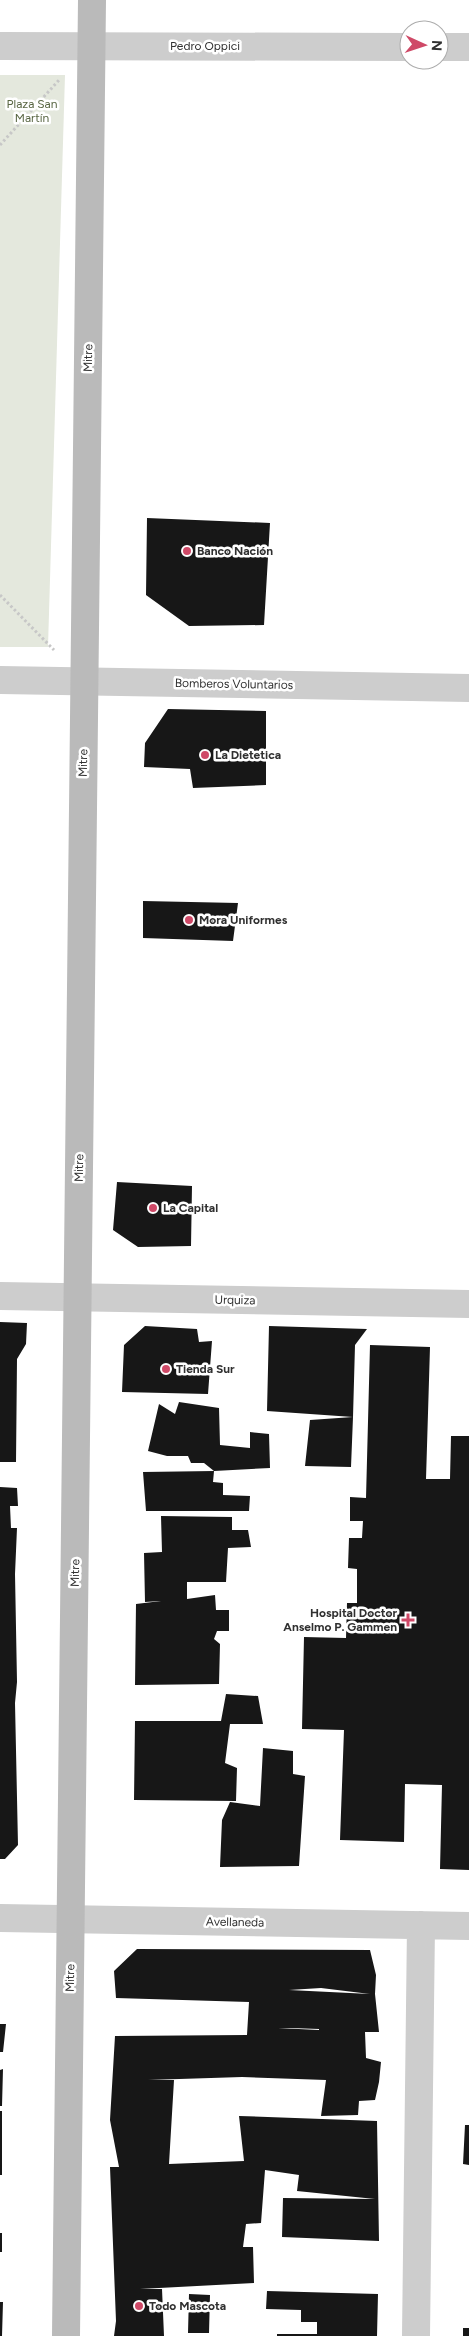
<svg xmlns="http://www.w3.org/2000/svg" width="469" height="2336" viewBox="0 0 469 2336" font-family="Figtree,sans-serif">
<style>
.green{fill:#e4e8dd}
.building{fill:#171717;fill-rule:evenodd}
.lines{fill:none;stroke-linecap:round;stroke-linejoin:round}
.path{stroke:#c7c7c7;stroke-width:3;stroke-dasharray:2.5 2.5;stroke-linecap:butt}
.street{stroke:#cdcdcd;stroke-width:28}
.secondary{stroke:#bababa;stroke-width:28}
.poi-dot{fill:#cf4967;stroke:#fff;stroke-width:2}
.labels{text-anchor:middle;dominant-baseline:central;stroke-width:5;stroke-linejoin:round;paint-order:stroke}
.street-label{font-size:12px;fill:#303030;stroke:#fff}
.park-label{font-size:12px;fill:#596643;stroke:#fff}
.poi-label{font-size:12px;font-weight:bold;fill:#303030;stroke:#fff;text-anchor:start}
</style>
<rect width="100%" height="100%" fill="#fff"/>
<path class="green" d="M0,75H65L48,647H0Z"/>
<path class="building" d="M147,518L270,523L264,625L189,626L146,595Z
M168,709L266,711V785L193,788L190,769L144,767L145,743Z
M143,901L238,903L233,941L143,938Z
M117,1182L192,1186L191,1246L138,1247L113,1230Z
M0,1322L27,1323L26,1344L17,1359L16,1462H0Z
M145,1326L197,1329L199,1342L212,1341L208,1394L122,1392L124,1345Z
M269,1326L367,1329L355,1345L353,1417L351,1467L305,1466L310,1420L353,1417L267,1411Z
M370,1345L430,1347L426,1479H450L451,1436H469V1870L440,1869L442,1785L405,1784L404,1842L340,1840L344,1730L302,1729L304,1637L346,1638L347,1603H357V1569L348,1568L349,1538H362L363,1521H350V1497L366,1498Z
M179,1402L219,1408L220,1445L250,1448V1432L269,1434L270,1468L214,1471L213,1482L223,1483V1495L250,1496L249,1511H146L143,1472L214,1471L204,1463H191L188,1456H167L148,1451L159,1404L175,1414Z
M0,1487L17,1488L18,1506H10L11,1528H17L15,1574L17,1682L15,1703L18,1845L5,1859H0Z
M161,1516L232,1517V1530H248L251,1547L228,1548L226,1582H187V1599L215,1595L216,1610H229V1631H217L214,1639L220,1644L219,1684L135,1685L136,1604L161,1601L145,1602L144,1553L162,1552Z
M226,1694L258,1696L263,1724H230L225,1763L237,1768L236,1801L134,1800L135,1721H221Z
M263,1748L293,1751V1774L305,1776L299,1866L220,1867L222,1820L230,1802L260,1806Z
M137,1949L370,1950L376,1975L375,1994L379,2032H365L366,2058L381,2062L379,2082L375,2100L359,2101L358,2115L321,2116L326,2080L242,2077L148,2080H174L169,2164L244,2161L239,2116L377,2121L379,2241L282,2237L283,2198L375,2199L297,2191L299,2175L265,2170L261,2223L246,2224L243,2247H253L254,2283L140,2289H162L164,2336H114L116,2321L110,2167H119L110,2120L115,2036L247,2035L249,2002L116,1998L114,1971ZM321,1988L370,1994L289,1990ZM278,2028H290L319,2029V2030Z
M0,2024H6L3,2052H0Z
M3,2069L2,2106H0V2070Z
M0,2111H2V2175H0Z
M465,2125H469V2165L463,2164Z
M0,2233H2V2252H0Z
M267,2291L378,2294L377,2336H277V2334H317V2322H301V2310L266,2309Z
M189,2294L210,2295L209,2333H188Z
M0,2302H3L2,2336H0Z
M463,2328H469V2336H463Z"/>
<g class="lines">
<path class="path" d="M0,145L60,79
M0,595L54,650"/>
<path class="street" d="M0,46L409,47
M439,47H469
M0,680L469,688
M0,1296L469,1304
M0,1918L469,1926
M416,2336L421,1925"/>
<path class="secondary" d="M66,2336L92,0"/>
</g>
<g class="poi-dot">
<circle cx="187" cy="551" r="5"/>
<circle cx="205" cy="755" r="5"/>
<circle cx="189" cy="920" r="5"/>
<circle cx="153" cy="1208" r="5"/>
<circle cx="166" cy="1369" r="5"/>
<path d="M405.5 1612.5h5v5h5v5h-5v5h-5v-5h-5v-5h5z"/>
<circle cx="139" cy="2306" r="5"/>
</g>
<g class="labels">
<g class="street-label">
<text x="205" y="46">Pedro Oppici</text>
<text transform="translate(88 358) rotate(-89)">Mitre</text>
<text transform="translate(234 684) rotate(1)">Bomberos Voluntarios</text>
<text transform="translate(83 763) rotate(-89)">Mitre</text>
<text transform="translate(79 1168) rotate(-89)">Mitre</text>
<text transform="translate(235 1300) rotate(1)">Urquiza</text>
<text transform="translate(75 1573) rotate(-89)">Mitre</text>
<text transform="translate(235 1922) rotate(1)">Avellaneda</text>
<text transform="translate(70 1978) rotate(-89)">Mitre</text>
</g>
<g class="park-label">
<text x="32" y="104">Plaza San<tspan x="32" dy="14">Martín</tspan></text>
</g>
<g class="poi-label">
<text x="197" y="551">Banco Nación</text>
<text x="215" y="755">La Dietetica</text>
<text x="199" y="920">Mora Uniformes</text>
<text x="163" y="1208">La Capital</text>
<text x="176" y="1369">Tienda Sur</text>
<text x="397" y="1613" text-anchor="end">Hospital Doctor<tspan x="397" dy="14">Anselmo P. Gammen</tspan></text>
<text x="149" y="2306">Todo Mascota</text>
</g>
</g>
<g transform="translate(424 45) rotate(93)"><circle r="24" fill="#ffffff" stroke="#acacac"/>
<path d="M0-4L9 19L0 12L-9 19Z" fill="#cf4967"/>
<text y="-8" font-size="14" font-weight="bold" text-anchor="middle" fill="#303030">N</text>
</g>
</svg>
